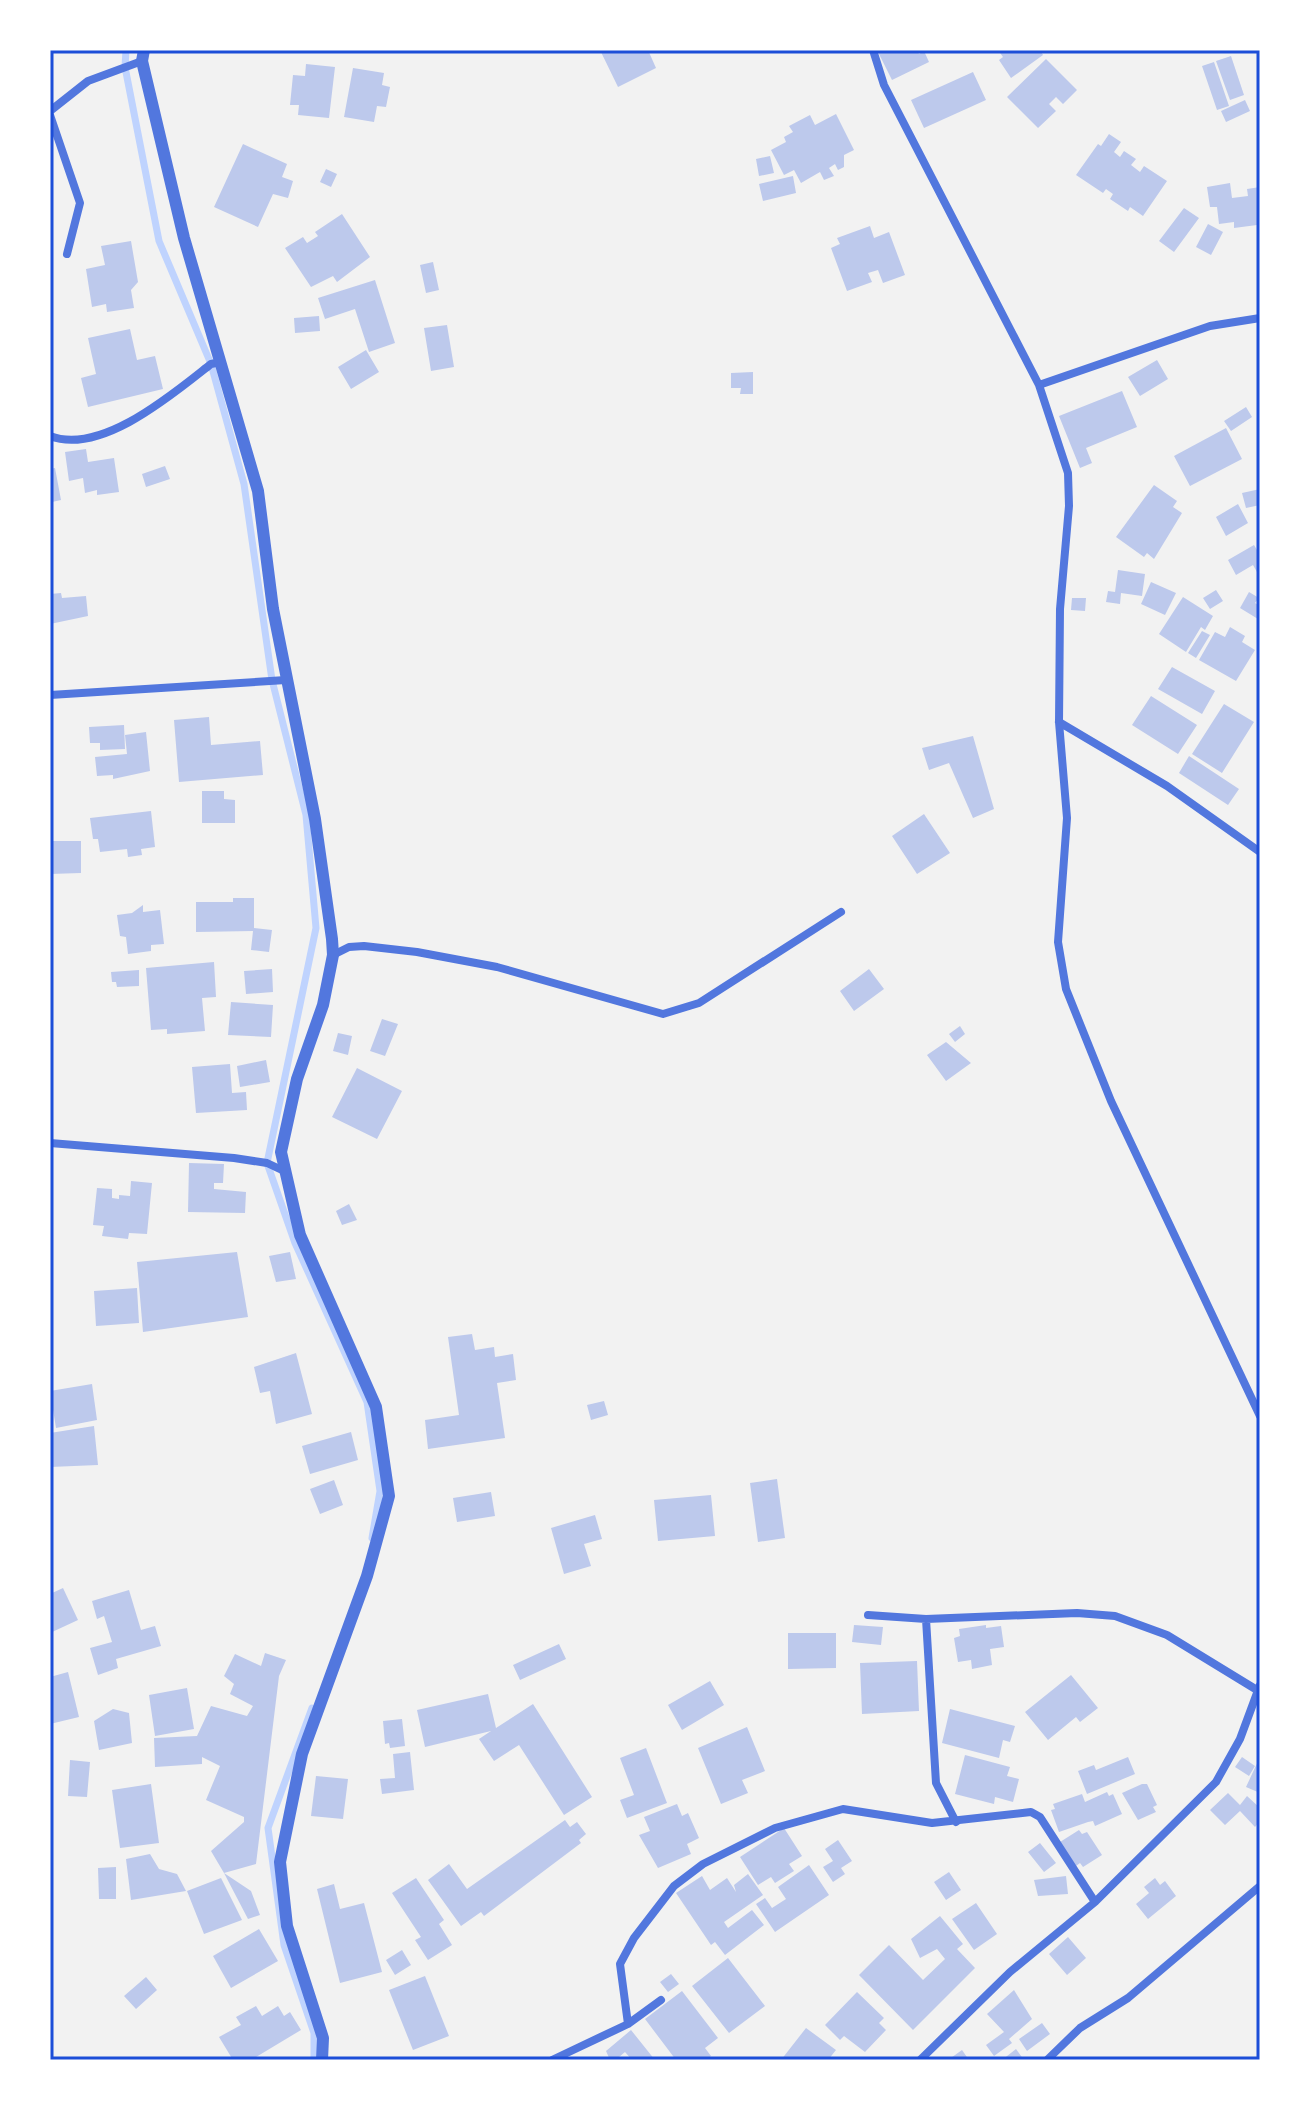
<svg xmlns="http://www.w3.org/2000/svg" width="1310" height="2110" viewBox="0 0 1310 2110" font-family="'Sofia Sans Condensed',sans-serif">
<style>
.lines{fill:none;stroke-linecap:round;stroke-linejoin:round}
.stream{stroke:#bfd3fe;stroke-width:7}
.building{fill:#bdc9ec}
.minor{stroke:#5277de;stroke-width:8}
.tertiary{stroke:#5277de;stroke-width:12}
.neatline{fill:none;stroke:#1d4ed8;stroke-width:3}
</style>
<rect width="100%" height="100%" fill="#f2f2f2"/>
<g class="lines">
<path class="stream" d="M126,50L125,67L159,241L211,364L244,484L272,680L306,815L316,928L267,1163L295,1243L367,1402L380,1491L372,1538
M312,1708L268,1828L284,1945L314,2033V2060"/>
</g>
<path class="building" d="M600,50H648L656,68L618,87Z
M882,50H917L919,54L924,51L929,62L892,80L878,52Z
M998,50H1040L1043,55L1011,78L999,60L1003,57Z
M1231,56L1244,95L1230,100L1216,61Z
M1046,59L1077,90L1063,104L1056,97L1049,104L1056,111L1038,128L1007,97Z
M1214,62L1229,106L1217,110L1202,66Z
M306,64L335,67L329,118L298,115L299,105H290L293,75L305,76Z
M353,68L384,73L382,85L390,87L386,107L377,106L374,122L344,117Z
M973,72L986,100L924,128L911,100Z
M1245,100L1250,111L1226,122L1221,111Z
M836,114L854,150L844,155V167L838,170L835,164L829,168L834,176L824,180L820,172L801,183L794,170L784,175L771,150L786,142L784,137L793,132L789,126L810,115L815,125Z
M1109,134L1121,142L1114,152L1120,157L1124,151L1136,159L1131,165L1140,172L1144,166L1167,181L1143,216L1130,207L1128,211L1110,199L1113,194L1106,189L1103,193L1076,175L1098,144L1101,146Z
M243,144L287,164L282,177L293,181L288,198L273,194L258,227L214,207Z
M770,156L774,173L759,176L756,159Z
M326,169L337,174L331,187L320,182Z
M793,176L796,193L763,201L759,184Z
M1230,183L1232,198L1248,196L1247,189L1260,187L1257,225L1234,228V222L1219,224L1217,207H1210L1207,187Z
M1184,208L1199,218L1174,252L1159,241Z
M342,214L370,257L337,282L333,276L311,287L285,248L303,237L307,243L318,236L315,232Z
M1208,224L1223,232L1211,255L1196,247Z
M870,226L874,238L889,232L905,275L883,283L878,270L868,273L872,282L847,291L831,248L840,244L837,238Z
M131,241L138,282L131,290L134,308L107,312L106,304L92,307L86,269L105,265L101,246Z
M433,262L439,290L426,293L420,265Z
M375,280L395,343L369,352L355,309L325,319L318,298Z
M319,316L320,331L295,333L294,318Z
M447,325L454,367L431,371L424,328Z
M130,329L137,360L155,356L163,389L88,407L81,378L96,374L88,338Z
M366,350L379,372L351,389L338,367Z
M1157,360L1168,379L1140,396L1128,377Z
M753,372V394H740L741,388H731V373Z
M1122,391L1137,427L1086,448L1092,463L1080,468L1059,416Z
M1246,407L1252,417L1231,431L1224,421Z
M1226,428L1242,459L1190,486L1174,456Z
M86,449L88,462L114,458L119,492L97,495V490L85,493L83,478L69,481L65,452Z
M165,466L170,479L146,487L142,474Z
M55,468L61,500L52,502L53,510H50V469Z
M1154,485L1177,501L1173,507L1182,513L1154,559L1147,553L1144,557L1116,537Z
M1260,489V505L1246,508L1242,493Z
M1238,504L1248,523L1226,536L1216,517Z
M1254,545L1260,555V570L1257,572L1253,565L1236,575L1228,560Z
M1118,570L1145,574L1142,596L1121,593L1120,604L1106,602L1108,591L1115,592Z
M1151,582L1176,593L1165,615L1141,604Z
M1216,590L1223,601L1210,609L1203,598Z
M1249,592L1259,598L1255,603L1260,606L1258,619L1240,608Z
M61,593L62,598L86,596L88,616L50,624V594Z
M1183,597L1213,616L1205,630L1201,627L1186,652L1159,634Z
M1072,598H1086L1085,611L1071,610Z
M1230,627L1245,636L1242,642L1255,650L1236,681L1199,660L1215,632L1225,637Z
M1202,631L1210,635L1196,658L1188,653Z
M1172,667L1215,691L1202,714L1158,689Z
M1151,696L1197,725L1178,754L1132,725Z
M1224,704L1254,722L1222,773L1192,754Z
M209,717L211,745L260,741L263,775L179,782L174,720Z
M124,725L125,749L100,750V743H90L89,727Z
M146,732L150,771L113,779V775L97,776L95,757L127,754L125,735Z
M973,736L994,809L973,818L949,763L929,770L922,748Z
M1189,756L1239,789L1228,805L1179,773Z
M202,791H224V799L235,800V823H202Z
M151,811L155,847L141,849L142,855L128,857L127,849L100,852L98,839H93L90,818Z
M924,814L950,853L917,874L892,836Z
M50,841H81V873L50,874Z
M233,898H254V928L272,930L269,952L251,950L253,931L196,932V902H233Z
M143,905V912L160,910L164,944L151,945V951L128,954L126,937L120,936L117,915L132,913Z
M214,962L216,997L202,998L205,1031L167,1034V1029L151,1030L146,968Z
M272,969L273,992L246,994L244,971Z
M869,969L884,989L854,1011L840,991Z
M139,970V986L117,987L116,982H112L111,972Z
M231,1002L273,1005L271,1037L228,1035Z
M382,1019L398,1024L385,1056L370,1051Z
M960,1026L965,1034L955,1042L949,1034Z
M338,1033L352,1036L348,1055L333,1051Z
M946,1042L971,1063L946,1081L927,1055Z
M266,1060L270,1082L240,1087L237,1066Z
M230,1064L232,1093L246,1092L247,1110L196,1113L192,1067Z
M357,1068L402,1091L377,1139L332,1117Z
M189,1163L224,1164L223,1183H214V1189L246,1192L245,1213L188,1212Z
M131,1181L152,1183L147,1234L129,1233L128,1239L102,1236L104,1226L93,1225L97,1188L112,1189V1198L119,1199V1195L130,1196Z
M349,1204L357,1220L342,1225L336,1211Z
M237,1252L248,1317L143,1332L137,1262Z
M290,1252L296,1279L276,1282L269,1256Z
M137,1288L139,1323L96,1326L94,1291Z
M472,1334L475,1350L494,1347L495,1357L513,1354L516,1380L497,1383L505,1438L428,1449L425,1420L459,1415L448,1337Z
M296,1353L312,1414L276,1424L270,1391L260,1393L254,1367Z
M92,1384L97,1420L56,1428L50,1391Z
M604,1401L608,1415L591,1420L587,1405Z
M94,1426L98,1465L50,1467V1433Z
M351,1432L358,1460L310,1474L302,1446Z
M777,1479L785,1538L758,1542L750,1483Z
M334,1480L343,1505L320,1514L310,1489Z
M491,1492L495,1516L457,1522L453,1498Z
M711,1495L715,1536L658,1541L654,1500Z
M595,1515L602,1539L584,1544L591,1566L564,1574L551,1528Z
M63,1588L78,1620L50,1633V1594Z
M129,1590L141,1630L155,1626L161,1646L116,1659L118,1668L98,1675L90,1648L112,1642L104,1616L97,1619L92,1601Z
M854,1625L883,1627L881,1645L852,1642Z
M986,1625V1628L1001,1626L1004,1647L990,1649L992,1665L972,1669L971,1660L958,1662L954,1638L960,1636L959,1629Z
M788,1633H836V1668L788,1669Z
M559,1644L566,1659L520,1680L513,1665Z
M265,1653L286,1660L279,1676L256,1864L224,1873L211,1851L244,1822V1817L206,1800L220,1766L202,1757V1764L155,1767L154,1738L197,1736L211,1706L247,1716L253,1706L230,1694L234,1684L224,1676L235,1654L261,1666Z
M917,1661L919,1711L862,1714L860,1663Z
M68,1672L79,1717L50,1724V1677Z
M1071,1675L1098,1708L1080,1722L1076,1717L1048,1740L1025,1712Z
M710,1681L724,1705L682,1730L668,1705Z
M187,1688L194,1729L155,1736L149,1695Z
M488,1694L496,1728L533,1704L592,1797L564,1815L519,1745L494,1761L479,1739L491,1731L425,1747L417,1710Z
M113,1709L129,1713L132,1743L99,1750L94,1721Z
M950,1709L1015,1726L1010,1742L1003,1740L999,1758L942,1743Z
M402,1719L405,1746L390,1748L389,1743L385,1744L383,1721Z
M747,1727L765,1771L742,1780L748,1793L721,1804L698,1748Z
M646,1748L667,1803L627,1818L620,1800L634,1795L620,1758Z
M410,1752L414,1790L382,1794L380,1779L395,1778L393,1754Z
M965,1755L1010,1767L1007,1776L1019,1779L1013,1802L995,1797L994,1804L955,1794Z
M1128,1757L1135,1774L1087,1794L1078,1771L1094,1765L1096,1770Z
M1242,1757L1255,1766L1249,1776L1235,1767Z
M1260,1757V1793L1246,1787Z
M70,1760L90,1762L87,1797L68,1796Z
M316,1776L348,1779L343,1819L311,1816Z
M151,1784L159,1843L120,1848L112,1790Z
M1142,1784H1147L1157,1805L1153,1807L1156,1812L1138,1820L1122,1793Z
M1107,1792L1109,1796L1113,1794L1122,1814L1095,1826L1093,1821L1088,1822L1059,1832L1051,1810L1055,1809L1053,1804L1082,1794L1085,1802Z
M1228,1793L1240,1805L1247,1796L1260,1808V1821L1255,1827L1240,1811L1225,1825L1210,1810Z
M677,1804L682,1816L688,1813L699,1838L687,1844L691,1854L658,1868L639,1835L650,1831L644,1817Z
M565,1820L570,1827L577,1822L586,1834L579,1840L581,1843L484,1916L481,1912L461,1926L428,1880L449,1864L467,1889Z
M784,1828L802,1856L789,1864L794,1871L775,1883L771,1877L758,1885L740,1857Z
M1079,1830L1082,1834L1087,1832L1102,1855L1083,1867L1080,1863L1076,1866L1060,1842Z
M838,1840L852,1861L841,1868L845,1874L833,1882L823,1867L833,1861L825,1849Z
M1040,1843L1056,1863L1044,1872L1028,1852Z
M150,1854L159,1869L177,1874L186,1891L131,1900L126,1859Z
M809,1865L829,1895L775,1932L756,1904L765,1898L772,1908L786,1899L778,1887Z
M116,1867V1899H99L98,1868Z
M949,1872L961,1890L946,1900L934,1882Z
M224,1873L251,1891L260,1915L248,1919Z
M748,1874L763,1895L724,1922L728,1928L752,1910L764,1925L725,1955L715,1942L711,1945L676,1893L702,1876L710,1890L727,1878L736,1892L734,1885Z
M1066,1876L1068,1894L1038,1896L1034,1880Z
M221,1878L242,1920L204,1934L187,1891Z
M416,1878L444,1920L439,1924L452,1945L428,1960L415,1940L421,1937L392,1893Z
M1155,1878L1160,1885L1165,1881L1176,1896L1148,1919L1136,1904L1149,1893L1144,1887Z
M334,1884L340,1909L364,1903L382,1972L340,1983L317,1889Z
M976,1903L997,1934L974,1950L952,1919Z
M940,1916L963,1944L957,1949L975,1968L913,2030L859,1975L889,1945L923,1980L945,1959L937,1949L920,1958L911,1939Z
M259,1929L278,1961L231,1988L213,1956Z
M1068,1937L1086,1958L1067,1975L1049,1954Z
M402,1950L411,1965L395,1975L386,1960Z
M728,1958L765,2006L729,2033L692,1986Z
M671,1974L679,1984L668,1992L660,1982Z
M425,1976L449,2036L413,2050L389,1990Z
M146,1977L157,1990L136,2009L124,1996Z
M1014,1990L1032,2019L1009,2039L1012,2043L994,2056L986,2045L1004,2032L987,2014Z
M682,1991L718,2038L705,2048L711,2056L706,2060H676L645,2019Z
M857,1992L884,2018L879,2023L886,2030L865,2052L844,2036L840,2040L825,2025Z
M256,2006L262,2016L278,2006L284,2016L290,2012L301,2030L251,2060H233L219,2037L241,2025L236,2017Z
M1042,2023L1050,2034L1027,2051L1019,2039Z
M806,2028L836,2050L828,2060H781Z
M631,2030L655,2060H632L625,2052L619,2057L622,2060H610L606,2051Z
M1016,2049L1024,2060H1002Z
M962,2050L969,2060H948Z"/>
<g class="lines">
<path class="minor" d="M873,50L884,85L1039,385L1068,473L1069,506L1060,609L1059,722L1067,818L1058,942L1066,989L1111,1101L1260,1416
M50,111L88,81L142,61
M50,115L80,203L67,254
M1039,385L1210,326L1260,318
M50,436C101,456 174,393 211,364L221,362
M50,695L286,680
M1059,722L1167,786L1260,852
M333,955L349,947L364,946L417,952L497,967L663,1014L699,1003L841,912
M50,1143L234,1158L267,1163L284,1171
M868,1615L926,1619L1077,1613L1115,1616L1167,1635L1257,1690
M926,1619L936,1783L956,1822
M628,2024L620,1964L634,1938L674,1886L703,1864L775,1828L843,1809L932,1823L1031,1812L1040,1817L1095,1902
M552,2060L628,2024L661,2000
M920,2060L1010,1972L1095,1902L1216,1782L1240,1739L1260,1685
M1047,2060L1080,2028L1128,1998L1260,1886"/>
<path class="tertiary" d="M144,50L142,61L184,238L258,491L273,609L315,819L332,939L333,955L323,1005L297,1079L281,1152L300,1235L376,1407L389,1496L367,1576L302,1754L280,1862L287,1926L323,2038L322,2060"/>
</g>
<rect width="1310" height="2110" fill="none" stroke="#ffffff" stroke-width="104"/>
<rect x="52" y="52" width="1206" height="2006" class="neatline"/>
</svg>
